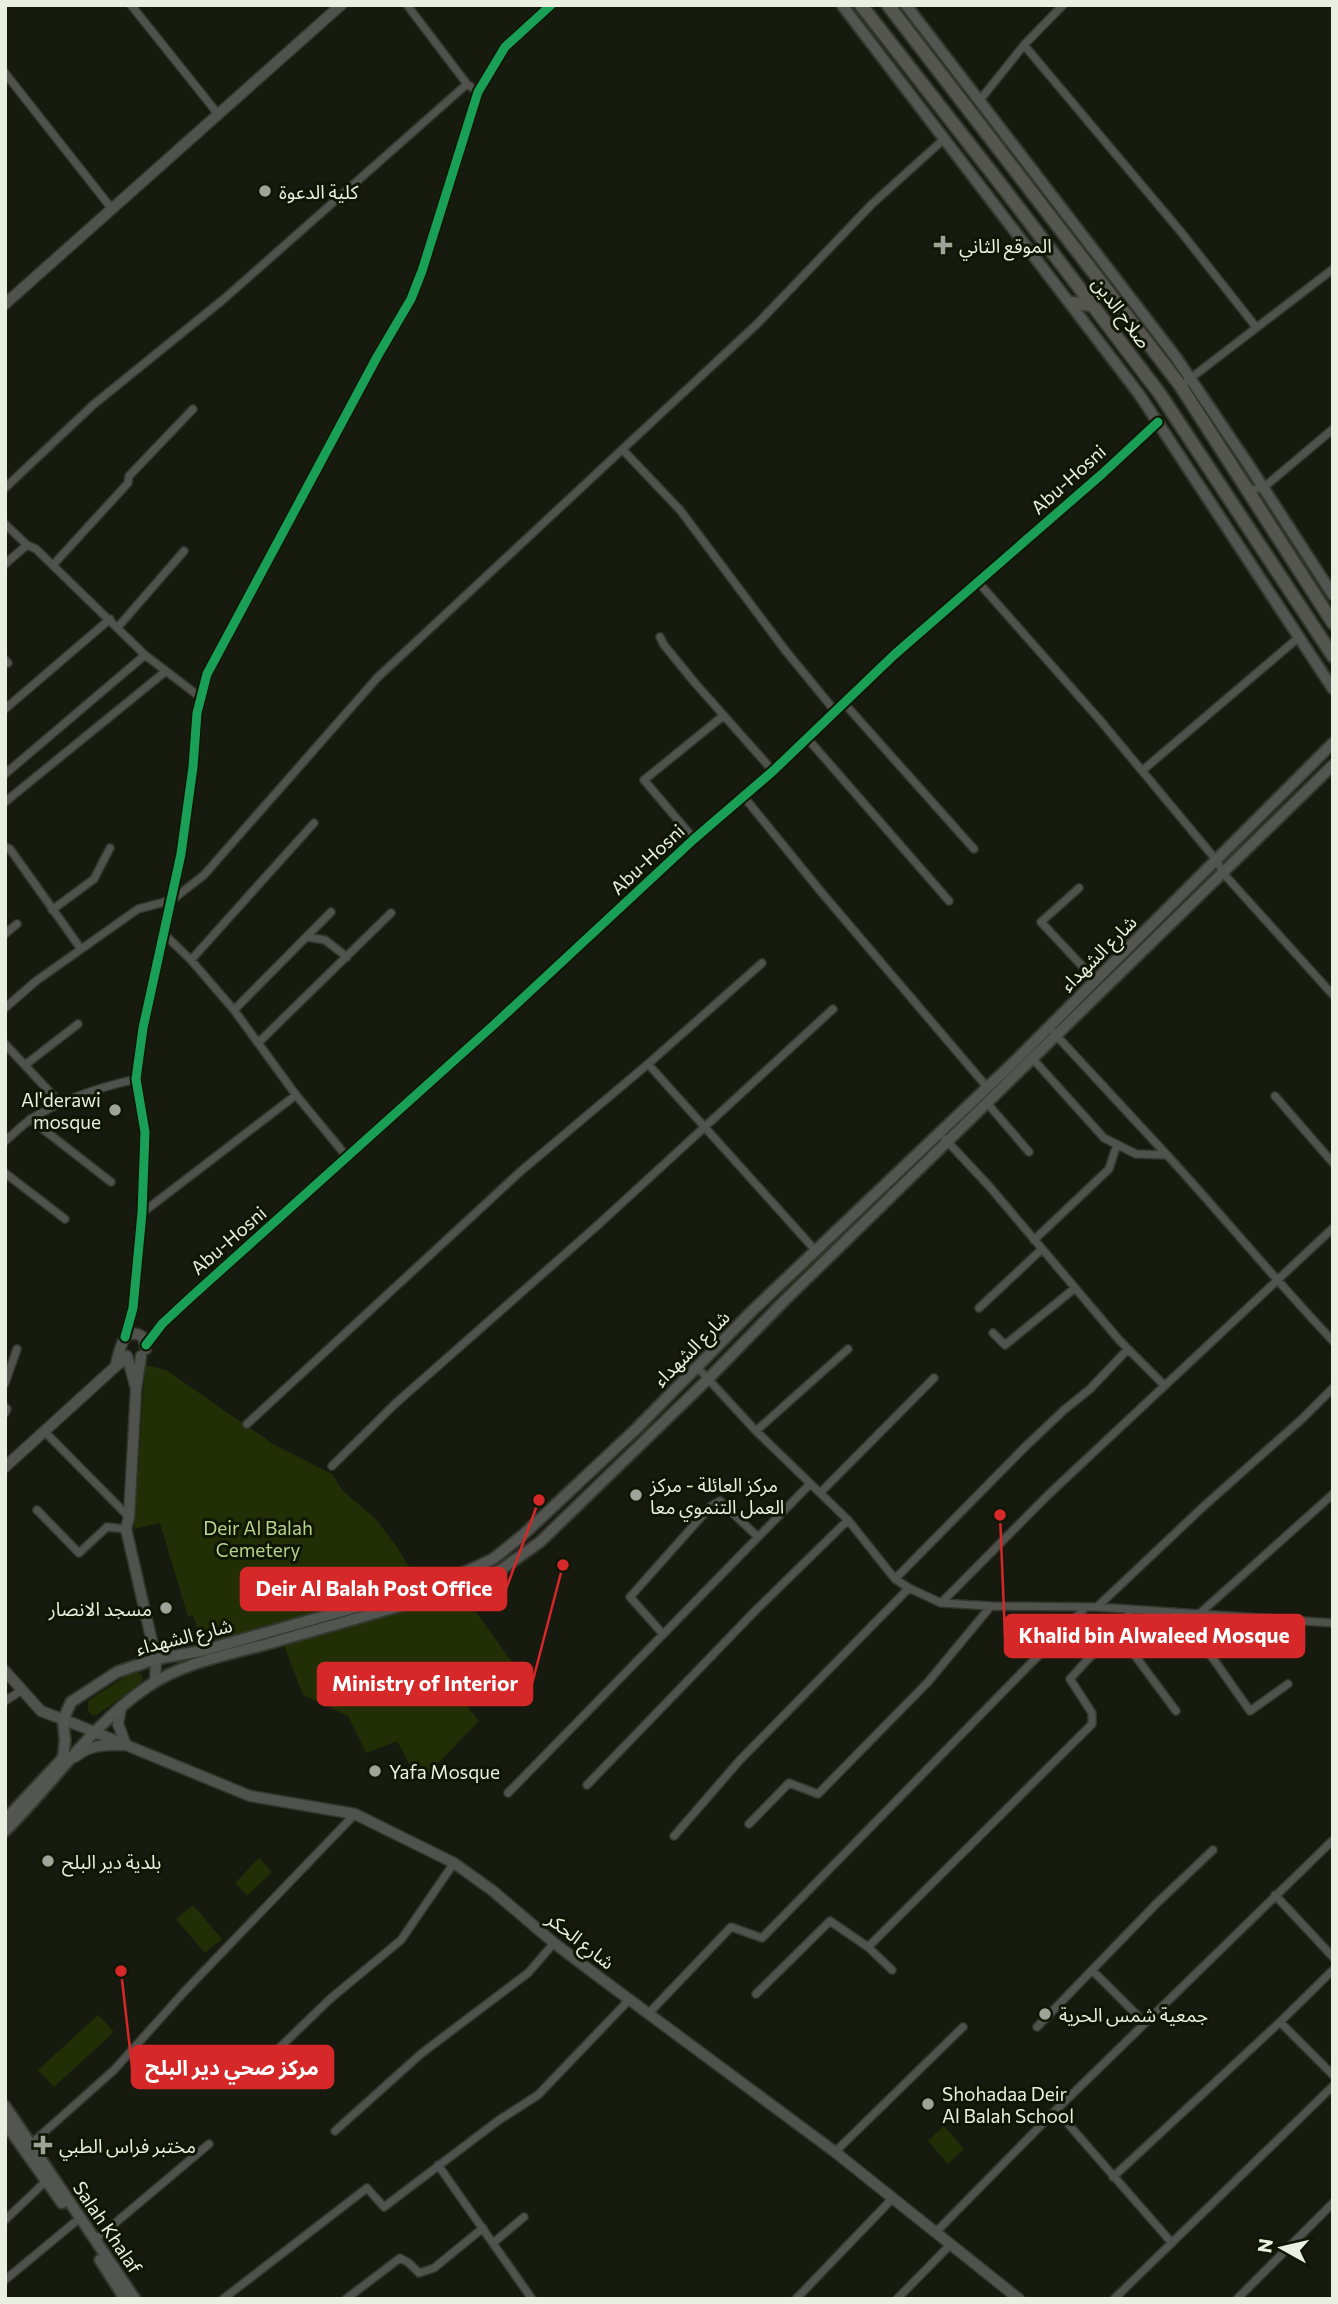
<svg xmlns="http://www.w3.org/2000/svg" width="1338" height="2304" viewBox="0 0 1338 2304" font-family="Commissioner,'Noto Sans Arabic',sans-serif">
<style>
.green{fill:#222e06}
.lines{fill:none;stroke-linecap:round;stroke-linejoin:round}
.minor-casing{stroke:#34372d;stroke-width:10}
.tertiary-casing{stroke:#34372d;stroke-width:13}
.secondary-casing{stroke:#34372d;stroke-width:14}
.trunk-casing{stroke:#34372d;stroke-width:16}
.minor{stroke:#50524d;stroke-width:7}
.tertiary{stroke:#50524d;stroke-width:10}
.secondary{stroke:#525550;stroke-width:10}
.trunk{stroke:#54564f;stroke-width:12}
.cycleway-casing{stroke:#0f1603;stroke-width:13}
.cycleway{stroke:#1a9f57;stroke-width:9}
.poi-dot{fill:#a0a498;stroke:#0f1603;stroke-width:2.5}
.labels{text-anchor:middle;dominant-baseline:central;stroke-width:6;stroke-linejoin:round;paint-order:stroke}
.poi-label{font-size:19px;fill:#e9efe1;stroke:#0f1603;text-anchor:start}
.street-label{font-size:19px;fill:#e9efe1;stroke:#0f1603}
.park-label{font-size:19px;fill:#b8d38a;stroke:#0f1603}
.leader{fill:none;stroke:#d62828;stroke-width:2.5}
.callout-dot{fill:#d62828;stroke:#0f1603;stroke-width:2.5}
.callout{fill:#d62828;stroke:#d62828;stroke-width:2.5}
.callout-label{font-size:21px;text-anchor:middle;font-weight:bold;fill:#fff}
</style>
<rect width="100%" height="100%" fill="#171a0f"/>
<path class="green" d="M145,1365L166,1370L273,1444L332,1474L343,1491L375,1518L397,1547L420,1585L203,1646L193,1615L188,1617L160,1523L134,1529Z
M463,1594L512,1662L466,1705L479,1721L419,1783L397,1741L366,1753L348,1716L303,1695L283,1643Z
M132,1672L141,1674L143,1679L140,1684L97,1715H92L88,1711V1701Z
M259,1858L272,1872L247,1896L235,1883Z
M193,1905L222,1939L205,1953L176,1919Z
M98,2015L114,2032L54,2087L38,2070Z
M944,2126L964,2149L948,2164L928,2141Z"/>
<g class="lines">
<g class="minor-casing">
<path id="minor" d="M131,5L218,114
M407,5L467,84L478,92
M1024,45L1181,232L1256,327
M5,73L112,209
M980,100L1024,45L1063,5
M1187,381L1333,269
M623,450L680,510L785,650L835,711
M5,488L93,405L225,298L467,84
M1249,490L1263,488L1333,429
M5,524L27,545L36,549L145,655L200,697
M5,564L27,545
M53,565L128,483L129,476L193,409
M978,582L1099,719L1217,861L1223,873L1333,995
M118,627L184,551
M660,637L664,645L695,683L773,771
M5,660L8,663
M844,703L974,849
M5,709L110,619
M807,738L949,901
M1143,770L1298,638
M5,774L145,655
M744,797L822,893L987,1087
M5,802L166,671
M694,839L644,780L723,716
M5,847L10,849L81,949
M1079,888L1041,922L1096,981
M52,910L94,879L110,848
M163,933L191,960L234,1010L296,1095L348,1158
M5,934L17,924
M307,937L325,940L347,957
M191,960L314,823
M5,1008L36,981L138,909L172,900L204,875L377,678L758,323L872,204L944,139
M234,1010L331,912
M497,1022L694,839L773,771L894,655L1102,474L1158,422
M1054,1033L1167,1155
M258,1043L391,913
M5,1044L61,1104
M1033,1059L1104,1138L1136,1154L1167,1155C1223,1216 1276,1281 1333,1341
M648,1064L816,1251
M25,1065L78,1024
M1275,1096L1333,1163
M987,1103L1029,1152
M30,1119L111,1182
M945,1139L989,1186L1120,1341L1164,1385
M5,1141C14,1134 22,1125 31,1119C62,1099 101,1087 136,1079
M5,1173L65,1219
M142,1213L296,1095
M1034,1240L1109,1169L1117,1144
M979,1308L1042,1249
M993,1333L1005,1345L1075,1288
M697,1367L756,1431L848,1520L895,1579L909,1588L941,1603L991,1606L1097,1607L1333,1623
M5,1383L17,1349
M5,1407L7,1409L5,1413
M247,1424L521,1171L648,1064L762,963
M44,1431L129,1517
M756,1431L848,1349
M332,1466L396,1403L599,1224L833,1009
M821,1492L934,1378
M37,1510L79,1553L107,1527L126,1529
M895,1579L1025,1447L1064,1410L1090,1389L1128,1349
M941,1603L1048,1495L1333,1228
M1097,1607L1204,1506L1303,1418L1333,1388
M1181,1613L1250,1711L1288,1684
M1198,1615L1333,1494
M1116,1630L1176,1711
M663,1634L630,1597L711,1506L720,1501L758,1537
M5,1701L22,1690
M587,1785L755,1611L848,1520
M508,1793L810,1484
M749,1824L789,1783L818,1794L928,1682L991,1606
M674,1836L740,1760L909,1588
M1275,1895L1333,1957
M868,1947L892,1970
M1092,1970L1145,2023
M756,1994L830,1921L868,1947L1084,1732L1092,1724V1713L1070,1679C1090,1656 1113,1635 1132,1610
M649,2013L731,1927L762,1938L1086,1607
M1280,2022L1333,2075
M1037,2027L1157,1903L1213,1850
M243,2083L330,1999L401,1940L454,1863
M1056,2110L1172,2243
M335,2131L422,2053L528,1973L554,1943
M32,2143L114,2070L184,1992L355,1814
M835,2152L963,2027
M438,2165L532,2299
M1113,2177L1280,2022L1333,1970
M5,2220L46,2181
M936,2232L1056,2110L1333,1840
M95,2240L209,2144
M493,2243L524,2217
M5,2280L75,2222
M223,2299L367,2188L384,2207L499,2120L538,2095L630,1999
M346,2299L400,2258L409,2263L419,2273L434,2268L483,2228
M796,2299L892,2199
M897,2299L950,2245
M1114,2299L1333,2086
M1237,2299L1333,2203"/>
</g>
<g class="tertiary-casing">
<path id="tertiary" d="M5,304L341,5
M125,1337L133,1308L142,1213L145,1132L136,1079L143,1028L181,854L193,767L197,713L207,674L377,357L411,299L422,271L478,92L505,47L551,5
M146,1345L162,1324L191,1297L497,1022
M141,1356L136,1389L129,1517L126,1529L156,1659L155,1682
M116,1364C120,1349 123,1325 143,1337L146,1349
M5,1467L127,1356L135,1385
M5,1671L41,1711L75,1724L250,1796L355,1814L454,1863L493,1891L554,1943L603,1980L835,2152L1019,2299
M75,1757C91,1744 106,1745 126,1745L118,1724L121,1707"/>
</g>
<g class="secondary-casing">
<path id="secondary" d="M842,5L1139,394L1333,689
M906,5L1175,356L1248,464L1333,595
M5,1820L63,1758L65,1741L63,1720L71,1702L117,1672L156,1659L201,1651L357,1607L454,1577L493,1559L523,1535L636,1429L752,1311L1015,1061L1333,743
M5,1831C53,1784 91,1725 147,1687C182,1663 227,1655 267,1644C332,1625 397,1608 462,1587L502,1569L540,1542L708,1379L785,1300L1333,765
M5,2106L135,2299
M5,2123L62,2203
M100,2260L125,2299"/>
</g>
<g class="trunk-casing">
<path id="trunk" d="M861,5L1002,186L1160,394L1333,656
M888,5L1180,385L1333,623
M1071,303L1093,305"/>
</g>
<use href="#minor" class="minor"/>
<use href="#tertiary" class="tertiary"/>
<use href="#secondary" class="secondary"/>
<use href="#trunk" class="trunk"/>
<g class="cycleway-casing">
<path id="cycleway" d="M125,1337L133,1308L142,1213L145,1132L136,1079L143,1028L181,854L193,767L197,713L207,674L377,357L411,299L422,271L478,92L505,47L551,5
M146,1345L162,1324L191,1297L497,1022L694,839L773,771L894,655L1102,474L1158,422"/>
</g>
<use href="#cycleway" class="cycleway"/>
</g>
<g class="poi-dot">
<circle cx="265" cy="191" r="7"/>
<path d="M939.5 234.5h7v7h7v7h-7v7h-7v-7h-7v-7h7z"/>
<circle cx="115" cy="1110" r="7"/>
<circle cx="636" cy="1495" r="7"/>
<circle cx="166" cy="1608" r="7"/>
<circle cx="375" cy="1771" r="7"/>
<circle cx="48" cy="1861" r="7"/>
<circle cx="1045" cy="2014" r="7"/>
<circle cx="928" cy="2104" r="7"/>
<path d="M39.5 2134.5h7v7h7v7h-7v7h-7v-7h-7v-7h7z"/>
</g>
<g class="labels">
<g class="poi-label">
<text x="279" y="191">كلية الدعوة</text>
<text x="959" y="245">الموقع الثاني</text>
<text x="101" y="1099" text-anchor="end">Al'derawi<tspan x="101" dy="22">mosque</tspan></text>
<text x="650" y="1484">مركز العائلة - مركز<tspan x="650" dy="22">العمل التنموي معا</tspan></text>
<text x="152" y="1608" text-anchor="end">مسجد الانصار</text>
<text x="389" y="1771">Yafa Mosque</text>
<text x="62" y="1861">بلدية دير البلح</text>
<text x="1059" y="2014">جمعية شمس الحرية</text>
<text x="942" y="2093">Shohadaa Deir<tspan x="942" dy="22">Al Balah School</tspan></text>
<text x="59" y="2145">مختبر فراس الطبي</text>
</g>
<g class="street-label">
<text transform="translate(1122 312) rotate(53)">صلاح الدين</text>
<text transform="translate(1068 479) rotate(-42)">Abu-Hosni</text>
<text transform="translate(647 859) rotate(-43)">Abu-Hosni</text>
<text transform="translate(1098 953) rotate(-45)">شارع الشهداء</text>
<text transform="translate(228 1240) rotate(-41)">Abu-Hosni</text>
<text transform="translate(691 1348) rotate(-45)">شارع الشهداء</text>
<text transform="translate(184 1636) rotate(-14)">شارع الشهداء</text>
<text transform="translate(581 1940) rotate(38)">شارع الحكر</text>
<text transform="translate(108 2227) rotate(56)">Salah Khalaf</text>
</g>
<g class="park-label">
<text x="258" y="1527">Deir Al Balah<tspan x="258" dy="22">Cemetery</tspan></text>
</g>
</g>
<path class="leader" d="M539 1500L506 1589M1000 1515L1005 1636M563 1565L532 1684M121 1971L132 2067"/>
<g class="callout-dot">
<circle cx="539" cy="1500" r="7"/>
<circle cx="1000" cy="1515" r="7"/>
<circle cx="563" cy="1565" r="7"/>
<circle cx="121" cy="1971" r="7"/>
</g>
<g class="callout">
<rect x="241" y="1568" width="265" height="42" rx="7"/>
<rect x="1005" y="1615" width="299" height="42" rx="7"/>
<rect x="318" y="1663" width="214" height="42" rx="7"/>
<rect x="132" y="2046" width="201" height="42" rx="7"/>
</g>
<g class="callout-label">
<text x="374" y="1596">Deir Al Balah Post Office</text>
<text x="1154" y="1643">Khalid bin Alwaleed Mosque</text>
<text x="425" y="1691">Ministry of Interior</text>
<text x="232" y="2075">مركز صحي دير البلح</text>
</g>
<rect width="1338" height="2304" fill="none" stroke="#e9efe1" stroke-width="14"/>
<g transform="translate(1282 2248) rotate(278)" stroke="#0f1603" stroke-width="5" paint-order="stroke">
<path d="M0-5L12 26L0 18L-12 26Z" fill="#e9efe1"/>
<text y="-10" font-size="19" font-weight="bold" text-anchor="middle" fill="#e9efe1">N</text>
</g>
</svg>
